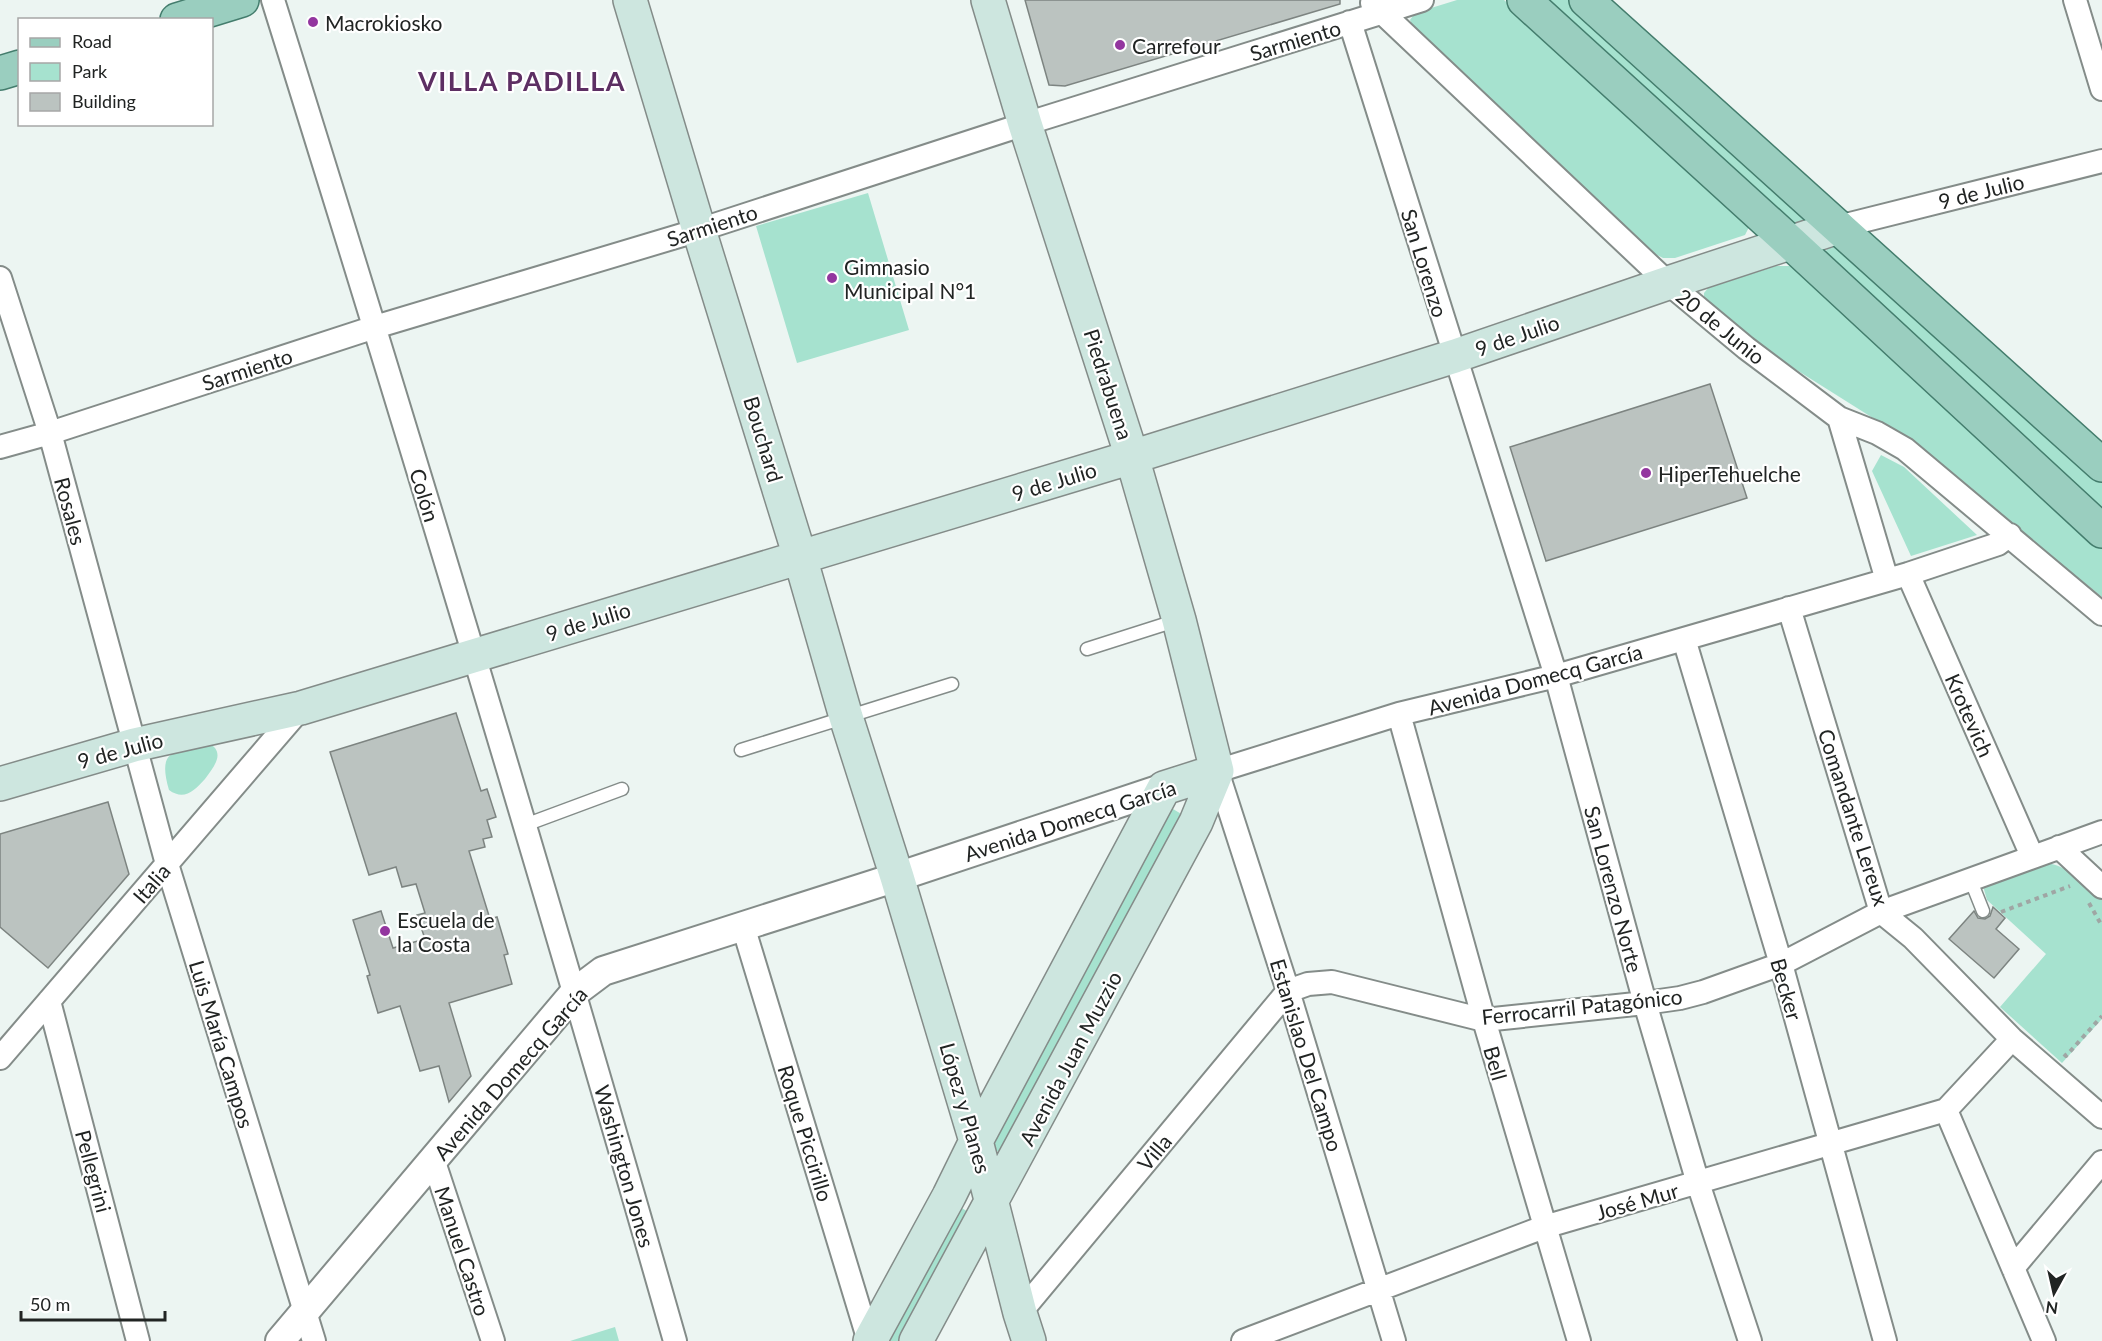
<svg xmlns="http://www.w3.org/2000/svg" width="2102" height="1341" viewBox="0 0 2102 1341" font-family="Lato,sans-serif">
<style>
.green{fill:#a6e2cf}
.building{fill:#bbc3c0;stroke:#7d8481;stroke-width:1.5}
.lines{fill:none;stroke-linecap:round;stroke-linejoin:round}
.service-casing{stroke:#848c89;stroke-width:15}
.minor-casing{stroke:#848c89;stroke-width:26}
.tertiary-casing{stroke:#848c89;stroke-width:32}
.secondary-casing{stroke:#848c89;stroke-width:36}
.primary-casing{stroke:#447d6d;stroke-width:36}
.path{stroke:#9fa6a4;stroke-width:4;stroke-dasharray:4.5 4.5;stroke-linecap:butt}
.service{stroke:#fff;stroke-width:12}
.minor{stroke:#fff;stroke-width:22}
.tertiary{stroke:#fff;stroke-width:28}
.secondary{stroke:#cde6df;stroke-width:33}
.primary{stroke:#9acebf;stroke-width:33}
.poi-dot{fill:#93369f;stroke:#fff;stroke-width:2}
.labels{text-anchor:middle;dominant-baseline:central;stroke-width:4.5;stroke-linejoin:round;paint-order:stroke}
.poi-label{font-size:21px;fill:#212423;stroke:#fff;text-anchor:start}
.street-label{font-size:21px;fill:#212423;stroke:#fff}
.district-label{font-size:27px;font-weight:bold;letter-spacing:1.5px;fill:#5d2f63;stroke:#fff}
</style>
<rect width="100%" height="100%" fill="#ecf5f2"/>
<path class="green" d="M1457,0H1504L1750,225L1745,235L1675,258H1663L1649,251L1415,32L1410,20L1415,13Z
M1537,0H1579L1805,213L1807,225L1797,228Z
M868,193L909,330L797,363L756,226Z
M1839,243L2102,477V520L1825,255L1828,244Z
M1776,266H1790L1809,274L2102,547V597L1911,442L1773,355L1704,300V293L1709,287Z
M1881,455L1904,467L1977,535L1911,556L1872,471Z
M208,743C227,752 213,768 205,779C194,791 184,801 169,790C157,748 174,753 208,743Z
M1173,809L1183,815L1007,1150L999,1152L991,1148L989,1140L1167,812Z
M2045,863C2069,865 2085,885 2102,900V1019L2062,1063L2000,1007L2046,954L1987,900L1983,886Z
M960,1207L970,1213L906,1341H883Z
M615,1327L619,1341H570Z"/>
<path class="building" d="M1025,0H1340V4L1065,86L1049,85Z
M1710,384L1747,498L1546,561L1510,447Z
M456,713L481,791L487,789L496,817L487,820L492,837L483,839L485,847L469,851L490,919L497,917L508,954L504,955L512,984L449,1003L471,1076L449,1102L439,1066L420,1071L400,1006L378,1013L367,976L370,975L353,920L381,911L393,948L425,939L417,915L425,913L416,884L402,887L396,867L369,875L330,752Z
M108,802L129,874L48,968L0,927V834Z
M1993,907L2005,918L1996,929L2019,949L1994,978L1949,939L1974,911L1978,918L1985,919L1990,916Z"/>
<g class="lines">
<g class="service-casing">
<path id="service" d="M1087,649L1178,620
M741,750L952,684
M525,825L622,789
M1971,881L1983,911"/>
</g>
<g class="minor-casing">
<path id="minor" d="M273,0C412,445 547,892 675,1341
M2075,0L2102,89
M1372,3L1668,283L1746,348L1839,418L1877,433L1905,449L2102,614
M1350,22L1556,676L1645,1003L1698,1183L1750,1341
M1838,227L2102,161
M0,278L50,433L167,864L314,1341
M1839,418L1887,580
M0,447L50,433L375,327L699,230L1025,124L1422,0
M1908,574L2032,856
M1789,608L1881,912L1913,938L2012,1039L2102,1117
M1684,639L1781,964L1885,1341
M1399,714L1484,1020L1579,1341
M2059,847L2102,887
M743,926L869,1341
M49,1001L138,1341
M0,1058L301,708
M1946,1110L2044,1341
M434,1162L493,1341
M2013,1268L2102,1162
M1020,1313L1288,991L1308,984L1332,982L1484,1020L1645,1003L1680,998L1703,992L1781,964L1881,912L2102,832
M1243,1341L1544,1227L1946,1110L2012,1039
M1394,1341L1288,991L1217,771L1399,714L1556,676L1908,574L1998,544L2010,535"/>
</g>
<g class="tertiary-casing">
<path id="tertiary" d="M280,1341L575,992L603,971L897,877L1164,788"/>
</g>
<g class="secondary-casing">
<path id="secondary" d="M630,0L699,230L800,557L846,717L897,877L976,1141L1020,1313L1029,1341
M988,0L1025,124L1132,457L1179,620L1217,771
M0,784L134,745L301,708L1132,457L1455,356L1668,283L1838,227
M870,1341L949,1196L976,1141L1164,788L1217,771
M916,1341L1196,822L1217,771"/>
</g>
<g class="primary-casing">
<path id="primary" d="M1524,0L1791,243L2102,531
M1586,0L2102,465
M177,20L242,0
M0,73L20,67"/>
</g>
<path class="path" d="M2089,903L2102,926
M2001,912L2070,886
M2064,1054L2066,1056L2102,1016"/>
<use href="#service" class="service"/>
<use href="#minor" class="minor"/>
<use href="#tertiary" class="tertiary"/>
<use href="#secondary" class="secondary"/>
<use href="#primary" class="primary"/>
</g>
<g class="poi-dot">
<circle cx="313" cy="22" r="6"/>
<circle cx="1120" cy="45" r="6"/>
<circle cx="832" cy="278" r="6"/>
<circle cx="1646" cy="473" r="6"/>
<circle cx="385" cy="931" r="6"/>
</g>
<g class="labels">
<g class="poi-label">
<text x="325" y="22">Macrokiosko</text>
<text x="1132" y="45">Carrefour</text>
<text x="844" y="266">Gimnasio<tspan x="844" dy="24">Municipal N°1</tspan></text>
<text x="1658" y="473">HiperTehuelche</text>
<text x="397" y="919">Escuela de<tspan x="397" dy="24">la Costa</tspan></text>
</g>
<g class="street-label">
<text transform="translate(1295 40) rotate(-17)">Sarmiento</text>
<text transform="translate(1981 191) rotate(-14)">9 de Julio</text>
<text transform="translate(712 225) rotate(-18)">Sarmiento</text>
<text transform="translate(1425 263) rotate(73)">San Lorenzo</text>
<text transform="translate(1721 326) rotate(39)">20 de Junio</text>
<text transform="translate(1517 335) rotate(-19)">9 de Julio</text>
<text transform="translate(247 369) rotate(-18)">Sarmiento</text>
<text transform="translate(1109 384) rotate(72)">Piedrabuena</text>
<text transform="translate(764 439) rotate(73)">Bouchard</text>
<text transform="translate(1054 481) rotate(-17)">9 de Julio</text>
<text transform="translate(425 495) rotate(73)">Colón</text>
<text transform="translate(71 511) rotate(75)">Rosales</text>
<text transform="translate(588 621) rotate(-17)">9 de Julio</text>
<text transform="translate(1535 679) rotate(-15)">Avenida Domecq García</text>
<text transform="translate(1970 715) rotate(66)">Krotevich</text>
<text transform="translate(120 750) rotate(-15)">9 de Julio</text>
<text transform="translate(1854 817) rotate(72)">Comandante Lereux</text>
<text transform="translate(1070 820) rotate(-18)">Avenida Domecq García</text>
<text transform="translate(151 883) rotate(-49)">Italia</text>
<text transform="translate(1614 889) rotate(75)">San Lorenzo Norte</text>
<text transform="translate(1787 989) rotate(74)">Becker</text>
<text transform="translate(1582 1006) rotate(-6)">Ferrocarril Patagónico</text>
<text transform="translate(222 1044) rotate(73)">Luis María Campos</text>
<text transform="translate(1307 1055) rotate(73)">Estanislao Del Campo</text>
<text transform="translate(1070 1058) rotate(-62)">Avenida Juan Muzzio</text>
<text transform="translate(1496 1063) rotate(74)">Bell</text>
<text transform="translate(510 1073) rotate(-49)">Avenida Domecq García</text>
<text transform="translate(966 1108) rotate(74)">López y Planes</text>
<text transform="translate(806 1133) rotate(73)">Roque Piccirillo</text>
<text transform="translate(1154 1152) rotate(-50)">Villa</text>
<text transform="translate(625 1166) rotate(74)">Washington Jones</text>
<text transform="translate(94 1171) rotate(75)">Pellegrini</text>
<text transform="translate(1637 1201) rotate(-16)">José Mur</text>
<text transform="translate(463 1251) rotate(72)">Manuel Castro</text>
</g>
<g class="district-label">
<text x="522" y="80">VILLA PADILLA</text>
</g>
</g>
<rect x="18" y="18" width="195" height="108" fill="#ffffff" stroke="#a6a7a7" stroke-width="1.5"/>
<rect x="30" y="38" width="30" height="9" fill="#9acebf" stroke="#a6a7a7" stroke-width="1.5"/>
<text x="72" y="48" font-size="18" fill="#212423">Road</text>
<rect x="30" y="63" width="30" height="18" fill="#a6e2cf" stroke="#a6a7a7" stroke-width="1.5"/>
<text x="72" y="78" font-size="18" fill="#212423">Park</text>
<rect x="30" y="93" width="30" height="18" fill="#bbc3c0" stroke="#a6a7a7" stroke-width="1.5"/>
<text x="72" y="108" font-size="18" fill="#212423">Building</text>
<g transform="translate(2054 1293) rotate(188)" stroke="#ffffff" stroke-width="4.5" paint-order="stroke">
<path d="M0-4.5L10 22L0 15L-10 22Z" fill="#212423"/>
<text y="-9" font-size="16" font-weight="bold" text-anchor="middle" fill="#212423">N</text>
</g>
<path d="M21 1311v9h144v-9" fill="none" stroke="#212423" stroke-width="3"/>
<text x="30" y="1311" font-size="18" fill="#212423" stroke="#ffffff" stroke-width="4.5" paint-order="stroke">50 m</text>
</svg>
